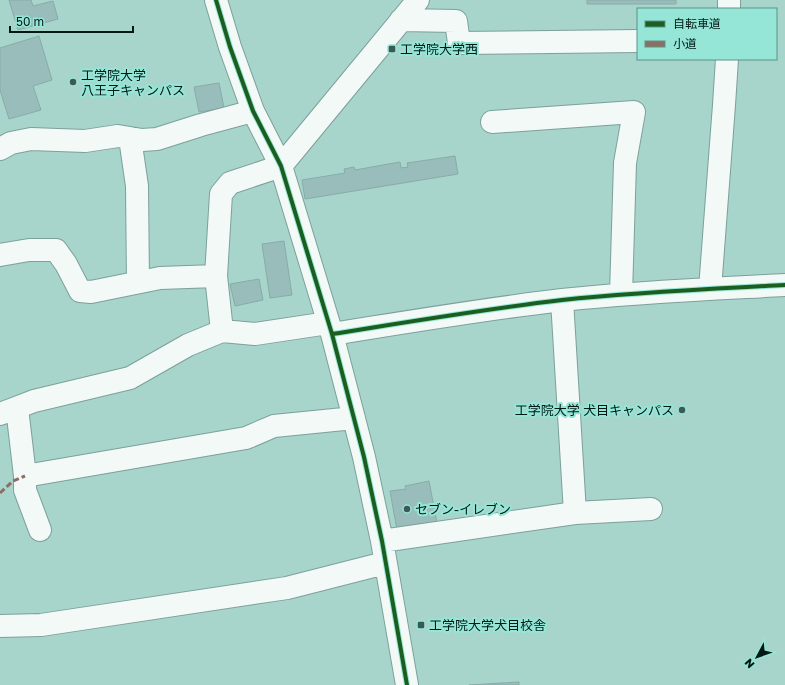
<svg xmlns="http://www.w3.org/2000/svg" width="785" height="685" viewBox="0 0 785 685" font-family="'Golos Text','Noto Sans JP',sans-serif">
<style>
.building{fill:#98bdba;stroke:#87aca9}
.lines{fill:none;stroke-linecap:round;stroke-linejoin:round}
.minor-casing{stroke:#7da09a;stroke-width:24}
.minor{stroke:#f2f9f7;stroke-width:22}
.quiet{stroke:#8d6e63;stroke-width:3;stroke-dasharray:6 3;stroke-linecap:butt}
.cycleway-casing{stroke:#95e6d6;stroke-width:6}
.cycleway{stroke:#1b5e20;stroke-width:4}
.poi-dot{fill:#3b5a55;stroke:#95e6d6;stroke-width:1.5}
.labels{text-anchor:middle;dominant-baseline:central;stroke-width:4;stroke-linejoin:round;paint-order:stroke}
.poi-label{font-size:13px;fill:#011915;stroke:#95e6d6;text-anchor:start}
</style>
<rect width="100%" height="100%" fill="#a7d4cb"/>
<path class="building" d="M9,0H31L33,6L53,1L58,19L18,30Z
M587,0H676V4H587Z
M39,36L52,80L33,86L41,110L9,119L0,90V48Z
M219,83L224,108L199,112L194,87Z
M455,156L458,174L305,199L302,180L345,173L344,169L354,167L355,170L400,162L401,168L408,167L407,163Z
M284,241L292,295L270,298L262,244Z
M259,279L263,300L235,306L230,284Z
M429,481L437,523L397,530L390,491L406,489L405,486Z
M519,682V685H469Z"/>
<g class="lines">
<g class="minor-casing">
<path id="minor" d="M216,0L230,47L253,111L281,166L332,334L364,457L382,541L407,685
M729,9V0
M401,20L456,21L459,43L638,41
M492,122L634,112L625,163L621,294
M130,138L137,186L138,282
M0,149L11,143L31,139L85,141L118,136L142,140L157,139L201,125L253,111
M0,255L29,250H56L66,264L80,291L91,292L160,278L216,276
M710,289L724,105L727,59
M562,300L575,513
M328,323L255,334L222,331L216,276L221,194L230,183L281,166L418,0
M332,334C408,322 485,309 562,300C636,292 711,289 785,285
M17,408L25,476V490L40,530
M0,414L34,401L130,378L188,345L222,331
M25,476L246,438L274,426L354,418
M382,541L575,513L651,509
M0,626L41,625L287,588L385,563"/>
</g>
<use href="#minor" class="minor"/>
<path class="quiet" d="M0,493L13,481L25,476"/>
<g class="cycleway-casing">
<path id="cycleway" d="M216,0L230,47L253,111L281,166L332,334L364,457L382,541L407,685
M332,334C408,322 485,309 562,300C636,292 711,289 785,285"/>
</g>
<use href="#cycleway" class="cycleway"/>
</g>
<g class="poi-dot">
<rect x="388" y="45" width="8" height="8" rx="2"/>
<circle cx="73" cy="82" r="4"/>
<circle cx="682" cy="410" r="4"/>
<circle cx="407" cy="509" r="4"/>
<rect x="417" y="621" width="8" height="8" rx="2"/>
</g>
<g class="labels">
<g class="poi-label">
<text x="400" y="49">工学院大学西</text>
<text x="81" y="75">工学院大学<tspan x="81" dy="15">八王子キャンパス</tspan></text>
<text x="674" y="410" text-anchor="end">工学院大学 犬目キャンパス</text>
<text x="415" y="509">セブン-イレブン</text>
<text x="429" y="625">工学院大学犬目校舎</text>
</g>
</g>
<rect x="637" y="8" width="140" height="52" fill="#95e6d6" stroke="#5a9489"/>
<rect x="645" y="21" width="20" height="6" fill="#1b5e20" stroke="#5a9489"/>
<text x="673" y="28" font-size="12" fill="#011915">自転車道</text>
<rect x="645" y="41" width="20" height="6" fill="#8d6e63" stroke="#5a9489"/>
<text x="673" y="48" font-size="12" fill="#011915">小道</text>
<g transform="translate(757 657) rotate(229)" stroke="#95e6d6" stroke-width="3" paint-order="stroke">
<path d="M0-3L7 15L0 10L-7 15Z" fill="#011915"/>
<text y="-6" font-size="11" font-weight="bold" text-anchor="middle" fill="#011915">N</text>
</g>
<path d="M10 26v6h123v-6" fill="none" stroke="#011915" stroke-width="2"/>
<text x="16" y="26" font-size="12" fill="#011915" stroke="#95e6d6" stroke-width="3" paint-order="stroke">50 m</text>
</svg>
